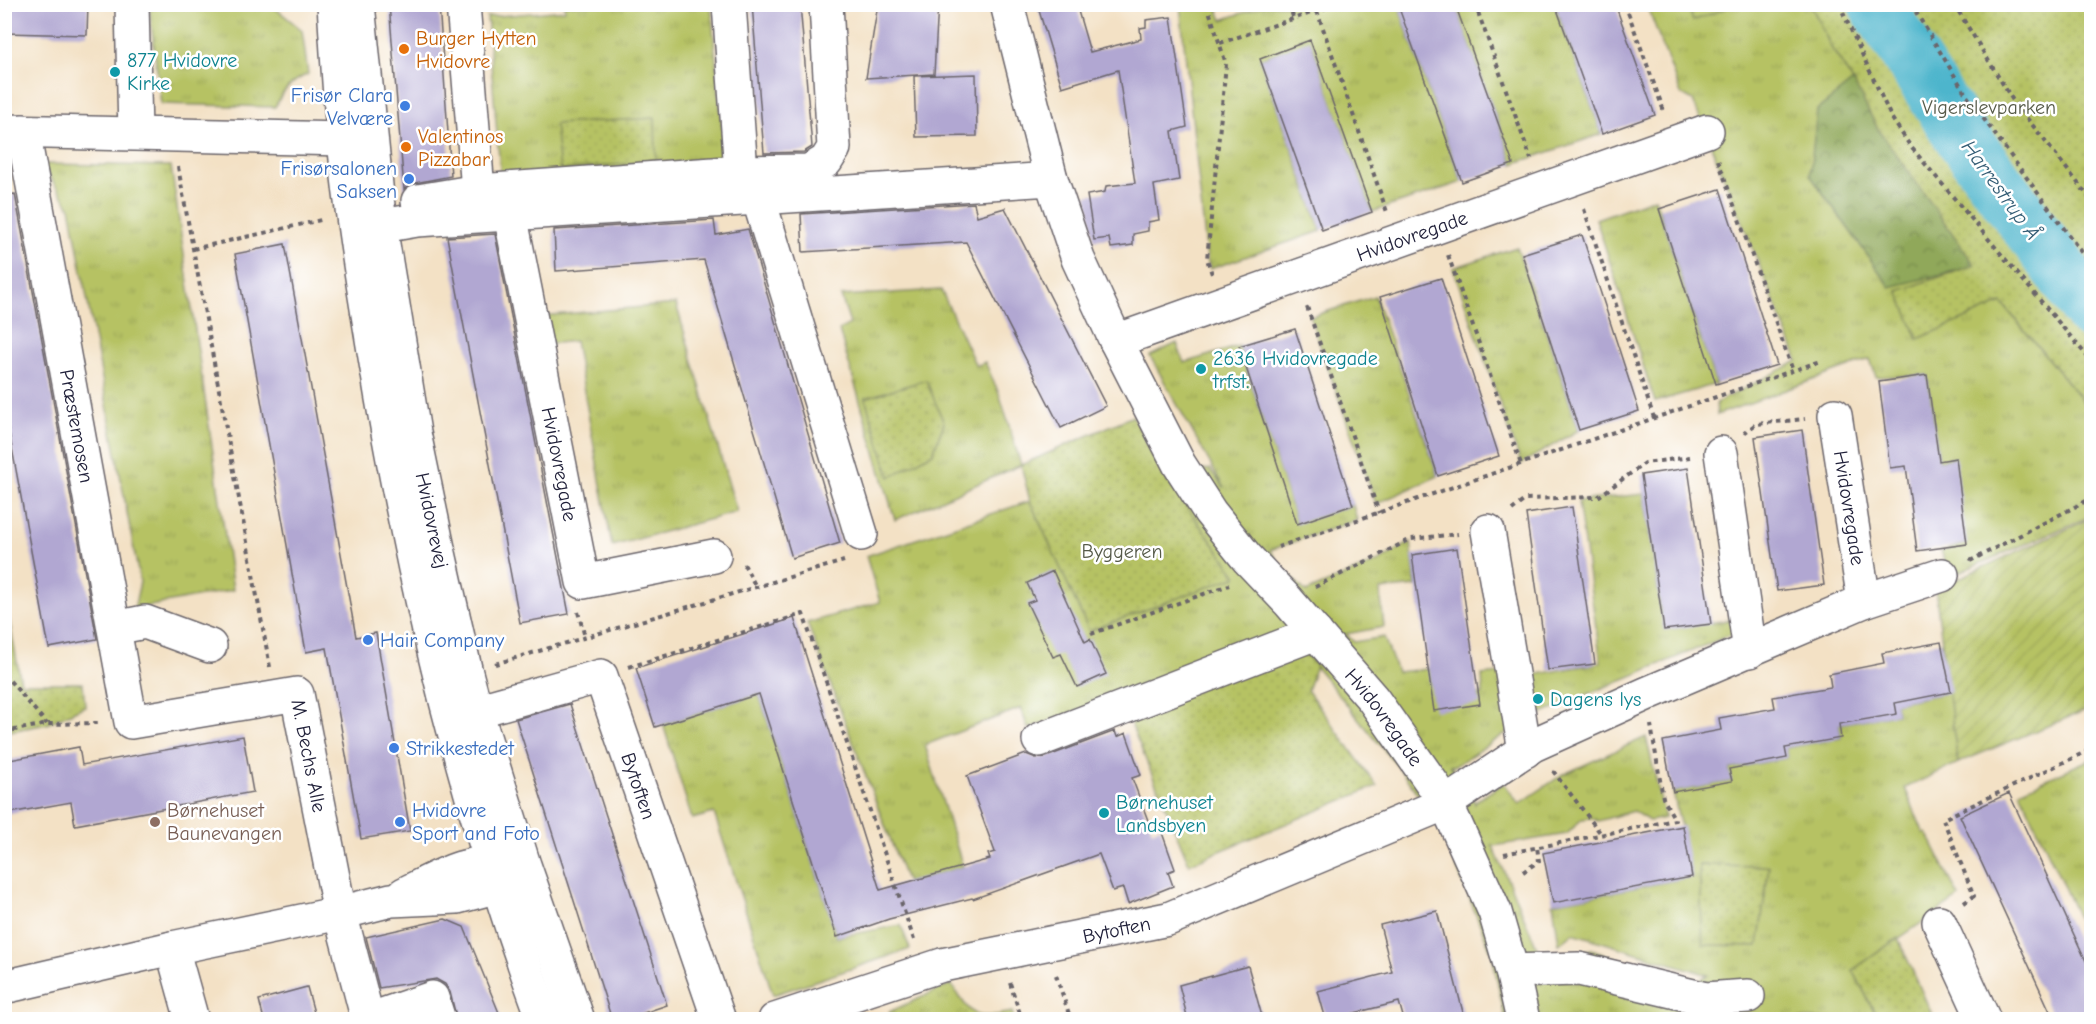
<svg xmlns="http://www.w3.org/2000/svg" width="2096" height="1024" viewBox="0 0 2096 1024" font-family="'Comic Neue',sans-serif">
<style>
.grass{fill:url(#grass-tufts);stroke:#6c7250;stroke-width:1.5}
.forest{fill:url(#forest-crowns);stroke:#59654a;stroke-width:1.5}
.park{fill:url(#park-dots);stroke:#6c7250;stroke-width:1.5}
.garden{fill:url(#garden-furrows);stroke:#6c7250;stroke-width:1.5}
.pitch{fill:#b6c264;stroke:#6c7250;stroke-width:1.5}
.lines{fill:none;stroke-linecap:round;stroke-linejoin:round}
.river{stroke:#4eb5cc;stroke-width:56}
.building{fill:#b1a7d2}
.minor-casing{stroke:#6b656b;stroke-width:36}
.path{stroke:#6b656b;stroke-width:4;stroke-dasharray:4.5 4.5;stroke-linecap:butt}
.minor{stroke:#fff;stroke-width:33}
.food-dot{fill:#e8710a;stroke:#fff;stroke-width:2}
.culture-dot{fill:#0f9aa8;stroke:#fff;stroke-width:2}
.shop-dot{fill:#3f7fe0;stroke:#fff;stroke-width:2}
.education-dot{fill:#8d6e63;stroke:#fff;stroke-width:2}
.labels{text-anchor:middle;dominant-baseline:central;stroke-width:5;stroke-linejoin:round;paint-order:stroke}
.food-label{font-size:20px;fill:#c56008;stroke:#fff;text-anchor:start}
.culture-label{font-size:20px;fill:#0d838f;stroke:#fff;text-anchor:start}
.shop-label{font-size:20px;fill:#366cbe;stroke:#fff;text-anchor:start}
.park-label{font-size:20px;fill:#565a49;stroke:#fff}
.street-label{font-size:20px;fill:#22223b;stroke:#fff}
.education-label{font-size:20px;fill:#785e54;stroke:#fff;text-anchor:start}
.water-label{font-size:21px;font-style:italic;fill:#345d75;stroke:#fff}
</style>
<defs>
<pattern id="grass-tufts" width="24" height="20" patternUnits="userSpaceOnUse" patternTransform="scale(1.5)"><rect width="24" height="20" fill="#b6c264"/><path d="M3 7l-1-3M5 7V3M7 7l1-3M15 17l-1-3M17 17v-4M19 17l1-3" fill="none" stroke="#9ca658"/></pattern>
<pattern id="forest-crowns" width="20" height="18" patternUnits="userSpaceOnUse" patternTransform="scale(1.5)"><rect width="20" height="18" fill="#90a85a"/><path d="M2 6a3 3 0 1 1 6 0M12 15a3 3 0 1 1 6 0" fill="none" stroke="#75884c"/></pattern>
<pattern id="park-dots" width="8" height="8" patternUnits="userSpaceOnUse" patternTransform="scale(1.5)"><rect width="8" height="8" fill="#b6c264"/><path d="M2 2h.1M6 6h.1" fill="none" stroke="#9ca658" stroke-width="1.8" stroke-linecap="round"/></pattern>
<pattern id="garden-furrows" width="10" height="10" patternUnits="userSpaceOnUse" patternTransform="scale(1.5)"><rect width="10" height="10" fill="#b6c264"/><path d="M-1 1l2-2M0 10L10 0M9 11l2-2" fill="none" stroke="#9ca658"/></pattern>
</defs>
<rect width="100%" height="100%" fill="#fff"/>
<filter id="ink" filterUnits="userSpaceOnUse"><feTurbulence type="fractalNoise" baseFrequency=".0167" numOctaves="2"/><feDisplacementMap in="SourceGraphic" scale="12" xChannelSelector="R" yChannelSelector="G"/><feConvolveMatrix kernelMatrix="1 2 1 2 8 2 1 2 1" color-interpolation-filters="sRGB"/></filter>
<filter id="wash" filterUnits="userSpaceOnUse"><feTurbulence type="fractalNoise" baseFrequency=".008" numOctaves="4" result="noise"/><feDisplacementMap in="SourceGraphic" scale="24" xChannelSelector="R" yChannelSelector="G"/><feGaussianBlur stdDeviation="1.35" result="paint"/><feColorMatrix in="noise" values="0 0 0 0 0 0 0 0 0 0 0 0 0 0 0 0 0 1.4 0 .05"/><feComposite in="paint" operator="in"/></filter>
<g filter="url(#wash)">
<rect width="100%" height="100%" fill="#f3e1c5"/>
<path class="grass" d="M228,4L275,8L302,30L308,74C291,82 283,90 275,107L161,104L149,5Z
M564,5H711L725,162L501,181L487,17L565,10Z
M1180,5H1216L1222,20L1265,5H1418L1400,11L1462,182L1372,212L1310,41L1260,59L1321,231L1210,269L1207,259Z
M1455,5H1555L1602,134L1513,164Z
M1647,5H1811L1832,49L2002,303L2091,411V516L1951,576L1941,551L1966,544L1955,458L1939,461L1927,375L1876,377L1870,359L1717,415L1716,403L1798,361L1693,101L1681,94Z
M41,164L171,166L233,590L134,609L140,582L70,207Z
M1655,198L1716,384L1655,402L1596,219Z
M1517,247L1579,430L1521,464L1453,268Z
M941,290L976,366L985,362L1000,396L1021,465L895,520L839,330L850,324L841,296Z
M1375,296L1438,476L1376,504L1310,317Z
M676,304L737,512L612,546L575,341L548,344L542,316Z
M1177,343L1184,363L1239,346L1297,523L1353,505L1357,520L1270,550L1285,571L1306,592L1379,561L1411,542L1416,586L1380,590L1384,627L1346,634L1354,642L1384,637L1397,672L1428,669L1478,695L1483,694L1482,675L1501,673L1511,730L1455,766L1450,765L1471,794L1475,804L1477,800L1504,783L1519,804L1562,775L1646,737L1665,818L1649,821L1633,811L1598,821L1591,818L1582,819L1567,834L1494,846L1492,844L1543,961L1592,949L1686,987L1708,975L1573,933L1559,944L1553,903L1692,877L1673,792L1731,781L1729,769L1787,758L1785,748L1841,738L1839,724L1897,714L1895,703L1951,692L1958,763L1905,788L1924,834L1927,833L1959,897L1853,970L1878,1019H1505L1492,954L1439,824L1399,768L1288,633L1028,729L1021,708L925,745L963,867L907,883L807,623L880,602L866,556L1030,501L1166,479L1210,469L1224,488L1150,356Z
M1644,494L1664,630L1735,619V633L1528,719L1521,677L1601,663L1578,501Z
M759,694L837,937L901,925L910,949L773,995L714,813L692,819L663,724Z
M2091,759V946L2020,791Z
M951,984C973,1016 972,1021 1012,1012L1014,1019H892L889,1012Z"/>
<path class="forest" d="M1853,81L1975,266L1890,287L1810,175L1817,110Z"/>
<path class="park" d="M1811,5H2091V411L2002,303L1918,339L1898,291L1975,265L1878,129L1853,81L1832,49Z
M655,118L656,161L560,170L555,124Z
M926,380L944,423L933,453L890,477L865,398Z
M1133,416L1166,479L1237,576L1089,631L1030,501L1021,465Z
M4,593L21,683H83L85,706L47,724L5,732Z
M1289,633L1316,666L1307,690L1377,786L1189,864L1119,695Z
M1699,865L1769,866L1758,946L1703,945Z
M1898,938L1934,1019H1878L1853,970Z"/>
<path class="garden" d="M2091,518V708L1958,763L1935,589Z"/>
<path class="pitch" d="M1687,5H1734L1693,21Z"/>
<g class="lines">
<path class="river" d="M1876,4L1963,138L2092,312"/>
</g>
<g id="blocks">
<path class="building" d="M4,4H88L87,35L4,33Z
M389,4H439L451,176L415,183L404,189Z
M752,4H800L812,147L804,152L764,153Z
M878,4H938L934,74L866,78Z
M1037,4H1076L1090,52L1141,39L1140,28L1146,27V20L1171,17L1187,127L1172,131L1179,180L1154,185L1159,220L1148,222V231L1133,234V245L1111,248L1109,238L1094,240L1087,195L1105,192L1106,186L1135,183L1118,70L1062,87Z
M1418,4H1455L1513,164L1462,182L1400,11Z
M1555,4H1615L1655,115L1602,134Z
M1310,40L1372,212L1322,230L1260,59Z
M976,74L977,136L916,137L914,76Z
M1720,189L1777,365L1716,384L1659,209Z
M15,194L97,639L49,648L4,405V195Z
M974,203L977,216L1005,208L1106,406L1061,428L966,242L803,252L801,214Z
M714,220L716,235L748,229L840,543L792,558L704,260L556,271L554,230Z
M495,234L569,614L520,623L447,237Z
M1582,235L1639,411L1579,430L1522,254Z
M285,244L356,637L376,633L410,831L361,839L327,648L306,652L235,254Z
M1441,278L1499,456L1438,476L1380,297Z
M1295,329L1353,505L1297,524L1239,346Z
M1927,375L1939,461L1956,458L1967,544L1917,551L1906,466L1890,468L1879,382Z
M1802,430L1824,585L1777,591L1755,437Z
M1688,468L1711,624L1664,630L1641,475Z
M1572,507L1595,664L1548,670L1526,514Z
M1457,548L1480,704L1434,711L1412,555Z
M1053,571L1085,642L1090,639L1106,674L1077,687L1061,654L1053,657L1027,603L1035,600L1027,583Z
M794,618L880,890L990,859L988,854L995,852L967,776L1026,754L1036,758L1046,757L1115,731L1117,737L1126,733L1141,775L1132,778L1152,831L1160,827L1175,869L1168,872L1173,886L1128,904L1123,888L1113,891L1099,854L973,899L972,898L889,919L837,937L759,694L655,727L636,668Z
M1941,642L1951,692L1895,703L1897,714L1839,724L1841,738L1785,748L1787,758L1729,769L1732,781L1673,792L1663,741L1721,730L1719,718L1775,708L1773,697L1831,687L1829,674L1884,663L1882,653Z
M570,704L667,1005L623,1020H612L516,719Z
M243,736L253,792L75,825L71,802L4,814V761L79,747L82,765Z
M2009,793L2091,972V1020H2054L1960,816Z
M1683,826L1692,877L1553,903L1543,853Z
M1437,911L1465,1020H1404L1399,1002L1326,1020L1318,991L1392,972L1380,925Z
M445,919L464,927L502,1020H457L450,992L445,984L436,979L379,988L366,937Z
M1248,966L1263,1020H1188L1179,985Z
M307,987L316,1020H264L259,1000Z"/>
</g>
</g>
<g filter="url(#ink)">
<use href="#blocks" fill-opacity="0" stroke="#6b656b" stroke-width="1.5"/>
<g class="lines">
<g class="minor-casing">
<g id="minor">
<path d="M132,4L135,133"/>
<path d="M334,4C337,50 339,95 344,140C351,213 363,285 375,357C412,583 465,805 544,1020"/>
<path id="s1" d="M358,4L380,226L414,433L439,553L466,673L476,711L524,865L578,1020"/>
<path d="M463,4L478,191"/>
<path d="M729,4L741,172"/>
<path id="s2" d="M1007,4L1051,179L1078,259L1116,341L1179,464L1210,512L1247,558L1288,601L1373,699L1446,803L1495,912L1512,971L1523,1020"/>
<path d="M4,131L344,139L366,136"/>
<path id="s3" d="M23,131L131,722L297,694L340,913L368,1020"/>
<path d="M758,197L861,534"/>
<path d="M418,201L478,191L741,172L809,171L826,161L834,148L826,4"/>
<path id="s4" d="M510,214L583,582L714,556"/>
<path d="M359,230L417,220L1051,179"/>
<path id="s5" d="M1116,341L1707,131"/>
<path id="s6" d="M1835,415L1864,601"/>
<path d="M1721,453L1750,651"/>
<path d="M1488,531L1525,751"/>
<path d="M114,628L145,622L210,646"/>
<path id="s7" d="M476,711L601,676L719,1020"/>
<path d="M1039,740L1316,633"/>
<path d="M404,894C440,876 469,858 511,863"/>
<path d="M1939,922L1984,1020"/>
<path d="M172,948L192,1020"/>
<path d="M1512,971L1579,969L1706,999L1748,996"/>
<path d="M4,987L172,948L340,913L391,900L457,897L498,886L515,873"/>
<path d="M368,1020L432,998L439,1020"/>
<path id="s8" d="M775,1020L942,965L1168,919L1446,803L1533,745L1646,694L1864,601L1942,575"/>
</g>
</g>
<path class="path" d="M1207,4L1226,64L1207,259L1212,274
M1289,4L1294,20
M1475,4L1531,159
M1625,4L1665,114
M1839,4L1891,117L1911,147L2092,362
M1911,4L1967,96L2092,267
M1954,4L2012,99L2092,201
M1317,11L1387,212
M1220,43L1338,4
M1718,160L1793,371
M178,167L270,667
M1584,209L1654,418
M193,249L321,220
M1448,255L1521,464
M1307,307L1379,513
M1744,433L1756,424L1805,419
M1512,510L1526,499L1598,497L1645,463L1690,457
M1278,547L1821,361
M1970,561L2092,498
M743,565L745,566L756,587
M1315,587L1411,539L1458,534
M578,612L585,637
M1091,634L1229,585
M495,664L844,561
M629,667L803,614L915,943
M4,674L47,724
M4,732L47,724L99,723
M1553,771L1602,835
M1504,854L1675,820L1663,798L1651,725
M1523,872L1539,861L1537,847
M1964,903L1974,896L1943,819L2092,749
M1056,975L1071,1020
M1010,983L1022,1020"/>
<use href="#minor" class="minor"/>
</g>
</g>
<g class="food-dot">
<circle cx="404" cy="49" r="6"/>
<circle cx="406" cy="147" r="6"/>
</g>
<g class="culture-dot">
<circle cx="115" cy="72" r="6"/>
<circle cx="1201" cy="369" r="6"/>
<circle cx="1538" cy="699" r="6"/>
<circle cx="1104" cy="813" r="6"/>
</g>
<g class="shop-dot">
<circle cx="405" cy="106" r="6"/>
<circle cx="409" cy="179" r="6"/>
<circle cx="368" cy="640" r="6"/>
<circle cx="394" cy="748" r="6"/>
<circle cx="400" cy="822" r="6"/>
</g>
<circle class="education-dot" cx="155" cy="822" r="6"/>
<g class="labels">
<g class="food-label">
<text x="416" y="38">Burger Hytten<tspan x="416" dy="23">Hvidovre</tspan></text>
<text x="418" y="136">Valentinos<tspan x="418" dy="23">Pizzabar</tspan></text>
</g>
<g class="culture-label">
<text x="127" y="60">877 Hvidovre<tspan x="127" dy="23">Kirke</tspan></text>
<text x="1213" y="358">2636 Hvidovregade<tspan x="1213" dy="23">trfst.</tspan></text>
<text x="1550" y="699">Dagens lys</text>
<text x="1116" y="802">Børnehuset<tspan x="1116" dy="23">Landsbyen</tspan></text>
</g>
<g class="shop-label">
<text x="393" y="95" text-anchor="end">Frisør Clara<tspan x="393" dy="23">Velvære</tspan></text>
<text x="397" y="168" text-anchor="end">Frisørsalonen<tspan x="397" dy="23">Saksen</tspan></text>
<text x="380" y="640">Hair Company</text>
<text x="406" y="748">Strikkestedet</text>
<text x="412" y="810">Hvidovre<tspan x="412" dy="23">Sport and Foto</tspan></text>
</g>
<g class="park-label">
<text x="1989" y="107">Vigerslevparken</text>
<text x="1122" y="551">Byggeren</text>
</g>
<g class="street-label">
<text stroke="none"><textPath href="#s5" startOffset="314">Hvidovregade</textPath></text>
<text stroke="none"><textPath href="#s3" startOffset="300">Præstemosen</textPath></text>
<text stroke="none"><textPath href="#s4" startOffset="255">Hvidovregade</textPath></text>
<text stroke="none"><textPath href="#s6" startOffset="94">Hvidovregade</textPath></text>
<text stroke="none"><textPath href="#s1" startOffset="522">Hvidovrevej</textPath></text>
<text stroke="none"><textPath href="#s2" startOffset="820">Hvidovregade</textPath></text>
<text stroke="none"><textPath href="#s3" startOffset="832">M. Bechs Alle</textPath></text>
<text stroke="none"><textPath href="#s7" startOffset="246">Bytoften</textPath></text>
<text stroke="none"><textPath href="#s8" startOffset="354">Bytoften</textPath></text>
</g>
<g class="education-label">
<text x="167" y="810">Børnehuset<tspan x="167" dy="23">Baunevangen</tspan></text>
</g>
<g class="water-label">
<text transform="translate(2001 190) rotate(54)">Harrestrup Å</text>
</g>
</g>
<rect width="2096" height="1024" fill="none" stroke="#fff" stroke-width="24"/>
</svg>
